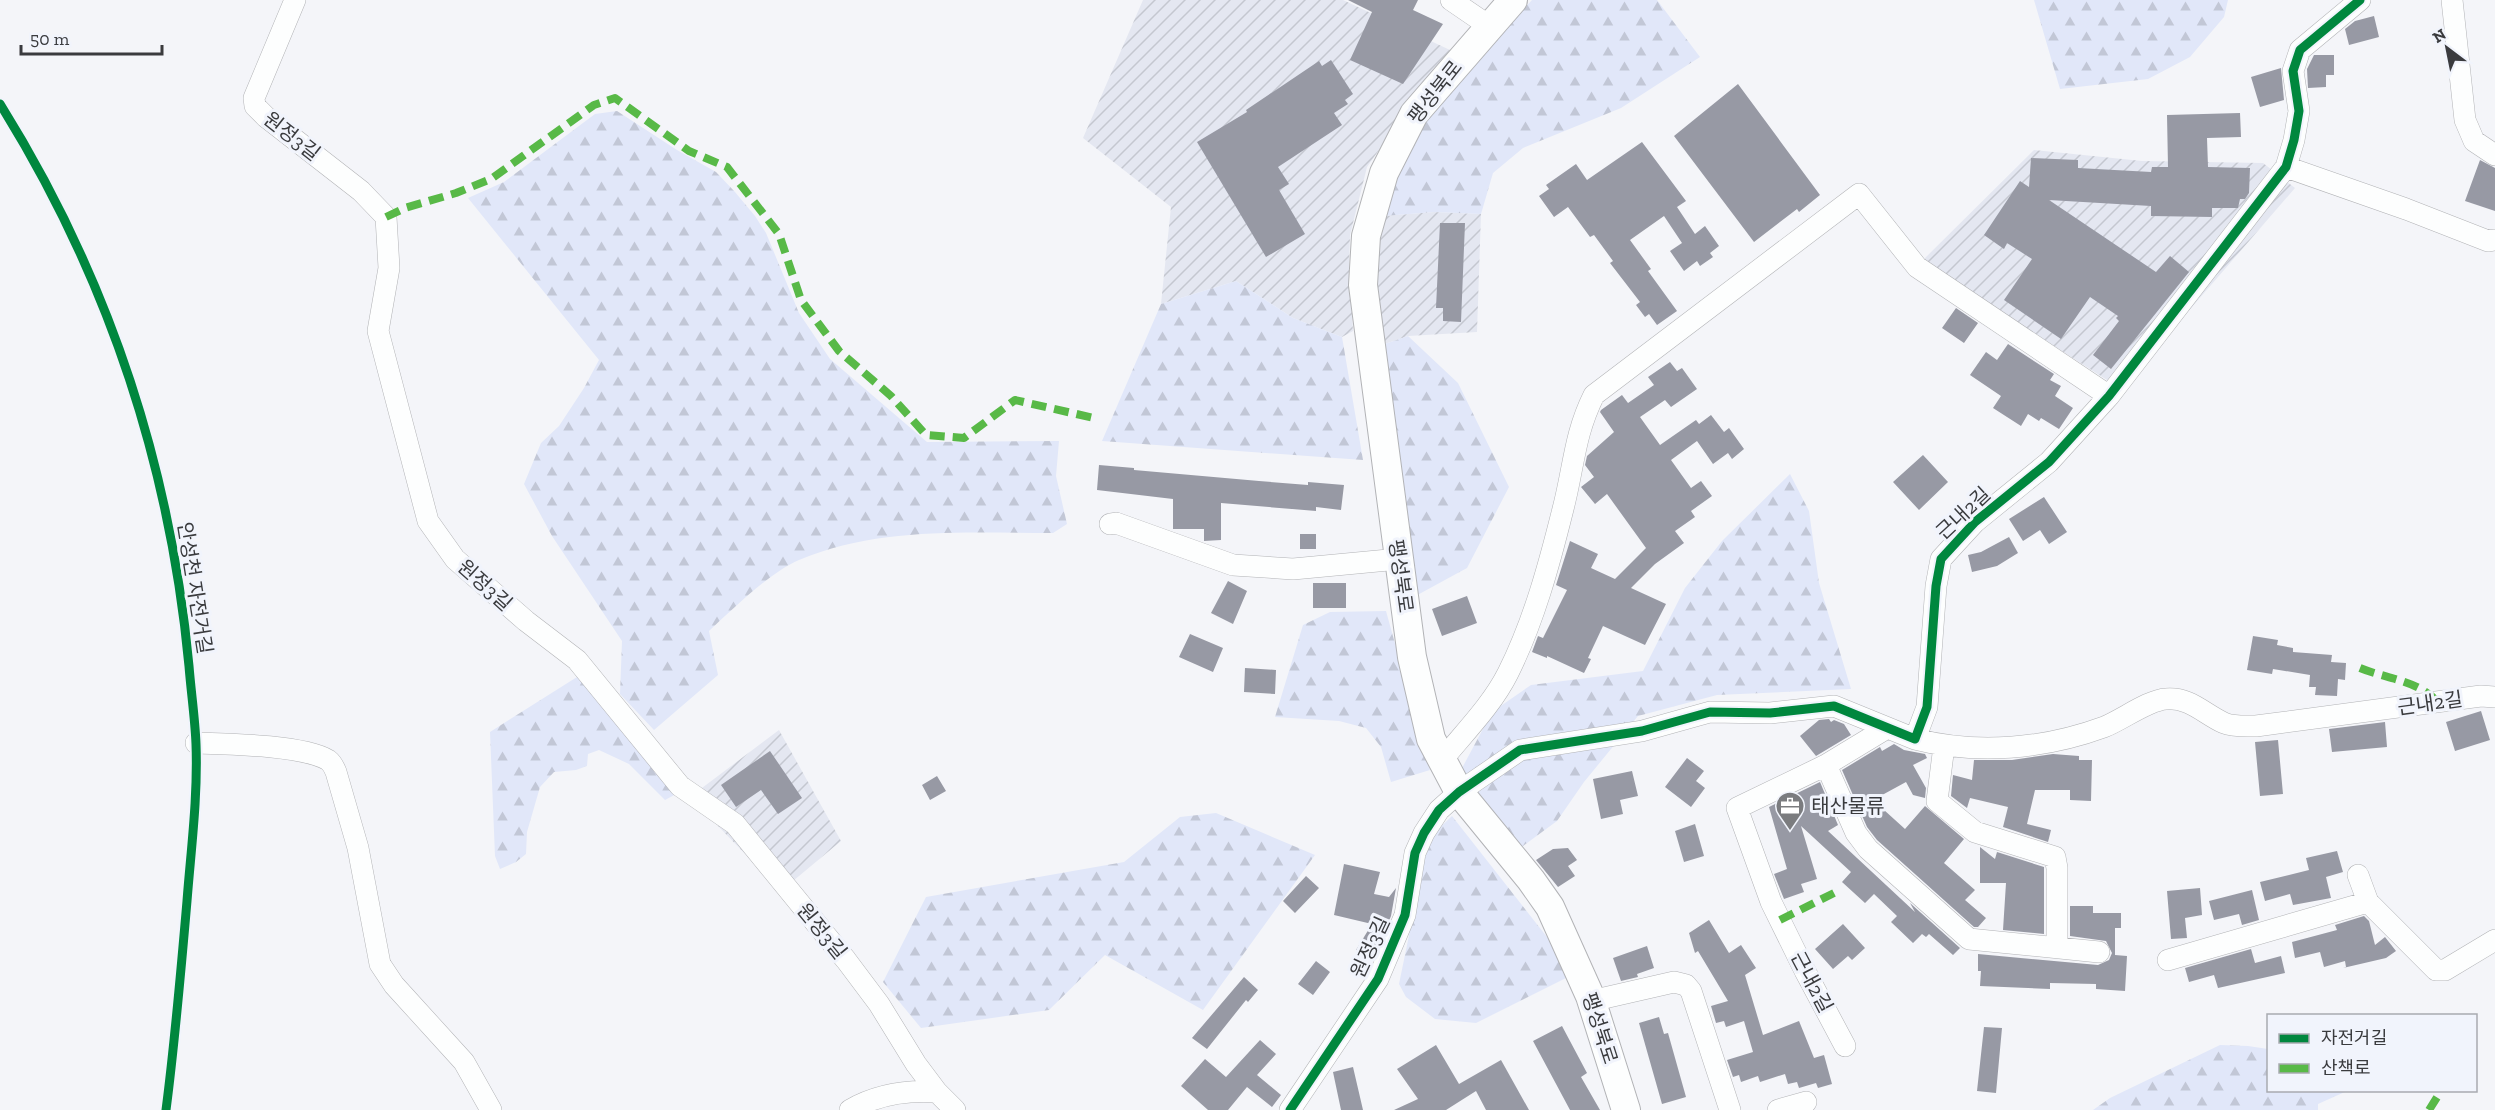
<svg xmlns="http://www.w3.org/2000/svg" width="2495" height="1110" viewBox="0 0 2495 1110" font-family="'Zilla Slab','Noto Sans KR',serif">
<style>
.industrial{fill:url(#industrial-furrows)}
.forest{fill:url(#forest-firs)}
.building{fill:#9799a4}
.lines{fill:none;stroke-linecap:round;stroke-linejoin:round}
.street-casing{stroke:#b2b3b6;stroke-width:22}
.secondary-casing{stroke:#b2b3b6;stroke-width:30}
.street{stroke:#fdfefe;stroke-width:21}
.secondary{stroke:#fdfefe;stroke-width:28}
.quiet{stroke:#58b947;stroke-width:8;stroke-dasharray:15 8;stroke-linecap:butt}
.cycleway-casing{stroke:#f1f4fc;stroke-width:13}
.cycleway{stroke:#00873e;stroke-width:9}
.labels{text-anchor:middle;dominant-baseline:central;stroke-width:6;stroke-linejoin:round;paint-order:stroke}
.street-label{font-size:20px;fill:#3a3b3e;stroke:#f1f4fc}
.poi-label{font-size:20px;fill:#3a3b3e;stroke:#f1f4fc;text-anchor:start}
</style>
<defs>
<pattern id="industrial-furrows" width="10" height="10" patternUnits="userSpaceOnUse" patternTransform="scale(1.5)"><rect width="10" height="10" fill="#e4e7f1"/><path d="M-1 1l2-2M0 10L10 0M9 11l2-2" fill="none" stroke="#c4c7d0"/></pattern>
<pattern id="forest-firs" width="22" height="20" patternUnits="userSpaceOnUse" patternTransform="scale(1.5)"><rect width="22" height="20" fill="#e1e7f9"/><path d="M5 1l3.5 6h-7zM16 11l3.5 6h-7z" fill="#c2c7d6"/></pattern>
</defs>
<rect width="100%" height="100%" fill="#f4f5f9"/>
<path class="industrial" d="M1143,0H1343L1450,50L1367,167L1350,235L1349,266L1353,331L1342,337L1293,318L1236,281L1161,304L1171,207L1083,138Z
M2034,150L2142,161L2263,163L2295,188L2121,389L1922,261Z
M1434,212L1481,214L1477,332L1408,336L1376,347L1371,269L1384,216Z
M779,730L841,841L781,891L690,797Z"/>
<path class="forest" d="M1532,0H1657L1700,57L1621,108L1523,148L1493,173L1481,214L1434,212L1384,216L1404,159L1436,105Z
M2034,0H2228L2224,17L2190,57L2148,79L2060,89Z
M617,111L677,150L716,172L735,192L755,216L766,233L799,313L830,359L927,442L1059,441L1056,476L1067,524L1053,533C968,533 880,526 799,560C769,573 733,609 709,631L718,675L654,730L620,694L622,641L552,536L524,484L541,443L559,426L584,388L599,360L468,198L504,182L595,114Z
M1236,281L1293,318L1342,337L1363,460L1102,441L1161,304Z
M1408,336L1458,383L1509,487L1467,568L1410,599L1376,347Z
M1790,474L1809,511L1819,583L1851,689L1717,695L1638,716L1584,782L1557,821L1519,849L1461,770L1492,712L1531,685L1643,671L1685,588L1722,541Z
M1386,611L1430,770L1391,782L1381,747L1366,728L1339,721L1275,717L1303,625L1330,612Z
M577,677L678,793L665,800L629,764L599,750L588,754L587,766L576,770L554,772L540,787L527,832L526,854L516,862L500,869L495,856L490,732Z
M1216,813L1315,855L1203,1010L1105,955L1049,1010L921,1028L883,982L926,897L1124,862L1180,817Z
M1452,816L1554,946L1566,978L1476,1023L1435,1019L1406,997L1399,984L1429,838Z
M2220,1045L2248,1046L2268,1049V1090L2347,1091L2318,1104V1110H2093L2110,1098Z"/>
<path class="building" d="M1348,0H1418L1413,10L1443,24L1403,84L1350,60L1372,12Z
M2374,16L2379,37L2349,45L2345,29L2355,21Z
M2314,55H2334V75H2326V87L2308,88L2307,69Z
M1331,60L1353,94L1345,100L1348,104L1334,113L1342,125L1278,167L1289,184L1279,190L1305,234L1266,257L1197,142L1247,112L1246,110L1319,61L1322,66Z
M2281,68L2284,100L2260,107L2251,77Z
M1738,84L1820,195L1799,212L1797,209L1754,242L1674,136Z
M2240,113L2241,137L2207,138L2208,167L2250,168L2249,193L2245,199H2240L2238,208H2212V217L2151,216V206L2049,200L2156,272L2170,256L2189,272L2111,369L2093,355L2119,321L2116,318L2118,316L2090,297L2061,339L2004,300L2032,259L2007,243L2004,249L1984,235L2020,181L2029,187L2031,158L2078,160V168L2151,172L2152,167H2168L2167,115Z
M1642,142L1686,201L1677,207L1695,234L1705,226L1719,246L1710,253L1713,257L1700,266L1697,261L1684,271L1670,251L1682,243L1664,216L1630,240L1651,269L1648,271L1677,311L1657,325L1649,314L1645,317L1636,305L1640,302L1610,263L1613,261L1594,235L1590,237L1568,207L1554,217L1539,196L1549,189L1546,185L1576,164L1587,180Z
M2480,160L2495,168V211L2465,201Z
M1440,223H1465L1461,322L1443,321V308H1436Z
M1956,308L1978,323L1964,343L1942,328Z
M2008,344L2054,374L2050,380L2061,386L2055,396L2073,408L2059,429L2041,418L2039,421L2028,414L2021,426L1993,408L2001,396L1970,375L1986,352L1997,360Z
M1670,362L1677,371L1682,368L1697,389L1671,407L1665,400L1640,417L1660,445L1696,420L1699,424L1711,415L1724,432L1729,428L1744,449L1732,459L1728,453L1713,464L1697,441L1671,460L1691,488L1701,481L1712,496L1691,511L1695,517L1675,531L1684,543L1655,564L1631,588L1666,604L1645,645L1603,626L1588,658L1591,659L1584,673L1547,656V658L1532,652L1538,636L1543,638L1567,590L1556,585L1570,541L1598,554L1591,568L1615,579L1646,548L1607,494L1595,504L1581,487L1594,477L1585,465L1587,456L1614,432L1600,412L1601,410L1622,395L1628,403L1654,385L1648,377Z
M1923,455L1948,482L1919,510L1893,482Z
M1099,465L1134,468V470L1259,481L1308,485V482L1344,485L1341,510L1316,507V511L1221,503V540L1204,541V529H1173V499L1097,490Z
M2044,497L2067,532L2049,544L2040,530L2023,541L2009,519Z
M1300,534H1316V549H1300Z
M2009,537L2018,553L1997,566L1972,572L1968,555L1981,552Z
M1228,581L1247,591L1233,624L1211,613Z
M1313,583H1346V608H1313Z
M1467,596L1477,623L1442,636L1432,609Z
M1190,634L1223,648L1213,672L1179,657Z
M2253,636L2278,640L2277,645L2293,648V652L2332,655L2331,662L2346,663L2345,680L2338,679L2337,696L2315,695L2316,687H2309L2310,675L2273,669L2272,674L2247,670Z
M1245,668L1276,670L1275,694L1244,692Z
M2481,711L2490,740L2455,751L2446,722Z
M1829,719L1831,722L1834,720L1844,724L1851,735L1816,756L1800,736L1819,720Z
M2385,722L2387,747L2332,752L2329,729Z
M2278,740L2283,794L2260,796L2255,742Z
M1894,744L1904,750L1925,754L1927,758L1913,765L1926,788L1925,798L1913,795L1906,782L1873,800L1905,829L1925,806L1964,839L1944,863L1975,890L1965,900L1986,918L1978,927H1974L1877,840L1867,827L1842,770L1880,747L1882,751Z
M770,751L802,798L778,814L761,790L736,807L721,785Z
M2053,754L2079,756V760H2092L2091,801L2070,800V790H2035L2027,824L2051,830L2048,842L2003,827L2008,807L1970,798L1967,808L1951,796L1953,775L1972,780L1974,760H2012Z
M1687,758L1704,771L1696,781L1705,788L1691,807L1665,787Z
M1632,771L1638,796L1620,800L1623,814L1601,819L1593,779Z
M937,776L946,791L930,800L922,785Z
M1820,782L1838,825L1828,831L1915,912L1910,903L1960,948L1953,955L1929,934L1926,937L1922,934L1913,943L1891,922L1897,916L1874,894L1865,903L1842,882L1851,872L1801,826L1817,879L1801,884L1804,892L1784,899L1774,874L1787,869L1769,807Z
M1695,824L1704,856L1684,862L1675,831Z
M1980,847L1995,859L1997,852L2044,867V934L2003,930L2006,883H1980Z
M1568,848L1577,860L1568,866L1575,876L1558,887L1536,860L1553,849Z
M2337,851L2343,872L2326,877L2331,898L2293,905L2290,894L2265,901L2260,882L2309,870L2306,858Z
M1344,864L1380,872L1374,894L1389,897L1396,888L1391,916L1381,940L1369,959L1356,950L1372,924L1334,915Z
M1306,876L1319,888L1295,913L1283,901Z
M2200,888L2202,915L2185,918L2187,938L2171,939L2167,891Z
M2252,890L2259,920L2242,925L2239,914L2214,920L2209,901Z
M2070,906H2093V913H2121V928H2115V955L2127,956L2125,991L2096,989V984L2050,983V989L1980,986L1981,971H1978V954L2098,965L2109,960L2112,953L2106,941L2070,936Z
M2364,916L2369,921L2375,945L2385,937L2396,951L2386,958L2343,968L2346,967L2345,961L2324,967L2320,952L2295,958L2292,942L2337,930L2335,925Z
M1709,920L1729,953L1741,945L1756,968L1745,975L1763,1035L1799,1021L1814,1058L1824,1055L1832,1084L1818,1088L1816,1083L1799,1088L1797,1082L1788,1084L1785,1074L1760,1082L1758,1076L1741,1082L1739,1075L1733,1077L1727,1060L1753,1052L1744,1021L1726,1027L1724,1021L1716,1023L1711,1006L1728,1001L1698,951L1695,953L1689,933Z
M1843,924L1865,948L1852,960L1848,956L1833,969L1815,949Z
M1647,946L1654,968L1637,974L1638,977L1621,981L1613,958Z
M2251,949L2255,963L2281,956L2285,973L2218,988L2214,975L2189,982L2185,968Z
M1316,961L1330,972L1313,995L1298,984Z
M1244,977L1258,990L1248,1002L1246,1000L1207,1049L1192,1038Z
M1659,1017L1664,1034L1668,1033L1686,1097L1662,1104L1639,1023Z
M1562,1026L1587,1073L1581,1077L1600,1110H1570L1533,1041Z
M1984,1027L2002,1028L1996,1093L1977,1091Z
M1260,1040L1276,1054L1257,1075L1281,1095L1272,1107L1247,1087L1228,1110H1208L1181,1086L1205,1059L1226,1077Z
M1436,1045L1459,1084L1501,1060L1529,1110H1486L1476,1091L1446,1110H1394L1418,1099L1397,1069Z
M1353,1067L1363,1110H1341L1333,1072Z"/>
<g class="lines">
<g class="street-casing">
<path id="street" d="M295,0L254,98L255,106L266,117L361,191L386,217L389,268L378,331L428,521L455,559L526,621L577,660L680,786L735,824L846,960L879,1004L916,1064L937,1092L955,1110
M1451,0L1489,26
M2452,0L2465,120L2474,141L2495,155
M2286,167L2406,209L2488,241L2495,240
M1110,524L1116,523L1233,565L1293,569L1399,559
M1915,739C1977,755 2044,749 2104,727C2122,720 2148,700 2166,699C2190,697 2204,714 2224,723C2233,727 2246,726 2256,726L2481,696L2495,697
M196,743C227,744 302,745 328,760C332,763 334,767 336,772L358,848L380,964L394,985L464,1062L491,1110
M1944,746L1937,801L1975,832L2055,857L2057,868V947
M1442,760C1464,733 1492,705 1508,673C1534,621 1549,565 1563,509C1574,467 1574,435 1594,395L1859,194L1917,267L2109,396
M1826,765L1856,833L1868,849L1969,939L2099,952
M2358,875L2368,902
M2168,960L2368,902L2436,970H2445L2495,940
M1591,1001L1674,982L1686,985L1691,991L1730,1110
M1845,1046L1805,971L1771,902L1737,808L1826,765L1887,728
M850,1110C876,1095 907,1090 937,1092
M1290,1110L1378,979L1405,915L1415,853L1424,833L1439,810L1459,792L1520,750L1642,731L1710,712L1770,713L1834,706L1915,739L1927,707L1936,586L1941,559L1975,522L2049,462L2109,396L2286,167L2294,140L2299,111L2293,71L2300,50L2360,0
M1778,1110L1806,1102"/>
</g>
<g class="secondary-casing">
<path id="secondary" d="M1513,0L1414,114L1384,173L1366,236L1363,285L1412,657L1431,739L1459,792L1531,880L1550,907L1590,996L1626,1110"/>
</g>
<use href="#street" class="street"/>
<use href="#secondary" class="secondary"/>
<path class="quiet" d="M386,217L405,208L456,193L491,179L594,105L615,98L689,151L727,167L779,234L801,300L839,351L891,396L926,435L964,438L1015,400L1094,418
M2360,668C2387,679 2417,680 2438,702
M1780,920L1834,893
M2429,1110L2439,1094"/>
<g class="cycleway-casing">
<path id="cycleway" d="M0,104C108,277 170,463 189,666C191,692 195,718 196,744C198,797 191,849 187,901C181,971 175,1041 166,1110
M1290,1110L1378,979L1405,915L1415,853L1424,833L1439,810L1459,792L1520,750L1642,731L1710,712L1770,713L1834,706L1915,739L1927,707L1936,586L1941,559L1975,522L2049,462L2109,396L2286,167L2294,140L2299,111L2293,71L2300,50L2360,0"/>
</g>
<use href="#cycleway" class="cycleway"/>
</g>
<defs>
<g id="office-pin" transform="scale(1.5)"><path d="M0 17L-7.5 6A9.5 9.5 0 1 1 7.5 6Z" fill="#7b7c7f" stroke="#f1f4fc"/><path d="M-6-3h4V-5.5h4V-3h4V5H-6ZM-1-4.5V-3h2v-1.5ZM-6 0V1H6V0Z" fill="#fff"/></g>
</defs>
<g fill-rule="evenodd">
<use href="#office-pin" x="1790" y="806"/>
</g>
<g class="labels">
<g class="street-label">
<text transform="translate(1435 92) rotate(-52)">팽성북로</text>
<text transform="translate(292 136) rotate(38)">원정3길</text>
<text transform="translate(1963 513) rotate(-43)">근내2길</text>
<text transform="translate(1401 576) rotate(82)">팽성북로</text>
<text transform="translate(485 585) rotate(42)">원정3길</text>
<text transform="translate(195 588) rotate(81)">안성천 자전거길</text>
<text transform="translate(2430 703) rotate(-8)">근내2길</text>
<text transform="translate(822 931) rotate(51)">원정3길</text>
<text transform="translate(1370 947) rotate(-65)">원정3길</text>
<text transform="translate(1812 982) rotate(62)">근내2길</text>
<text transform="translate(1600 1028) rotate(72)">팽성북로</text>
</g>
<g class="poi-label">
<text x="1811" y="806">태산물류</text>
</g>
</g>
<rect x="2267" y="1014" width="210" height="78" fill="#f1f4fc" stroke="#a8aab0" stroke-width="1.5"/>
<rect x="2279" y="1034" width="30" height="9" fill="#00873e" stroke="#a8aab0" stroke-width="1.5"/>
<text x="2321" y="1044" font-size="18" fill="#3a3b3e">자전거길</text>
<rect x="2279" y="1064" width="30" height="9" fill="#58b947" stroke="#a8aab0" stroke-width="1.5"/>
<text x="2321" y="1074" font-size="18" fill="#3a3b3e">산책로</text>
<g transform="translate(2447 48) rotate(328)" stroke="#f1f4fc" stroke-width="4.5" paint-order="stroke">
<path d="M0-4.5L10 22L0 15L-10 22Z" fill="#3a3b3e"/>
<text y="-9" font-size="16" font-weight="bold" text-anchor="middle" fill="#3a3b3e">N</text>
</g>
<path d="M21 45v9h141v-9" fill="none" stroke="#3a3b3e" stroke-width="3"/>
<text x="30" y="45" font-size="18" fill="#3a3b3e" stroke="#f1f4fc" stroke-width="4.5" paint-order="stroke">50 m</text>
</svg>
